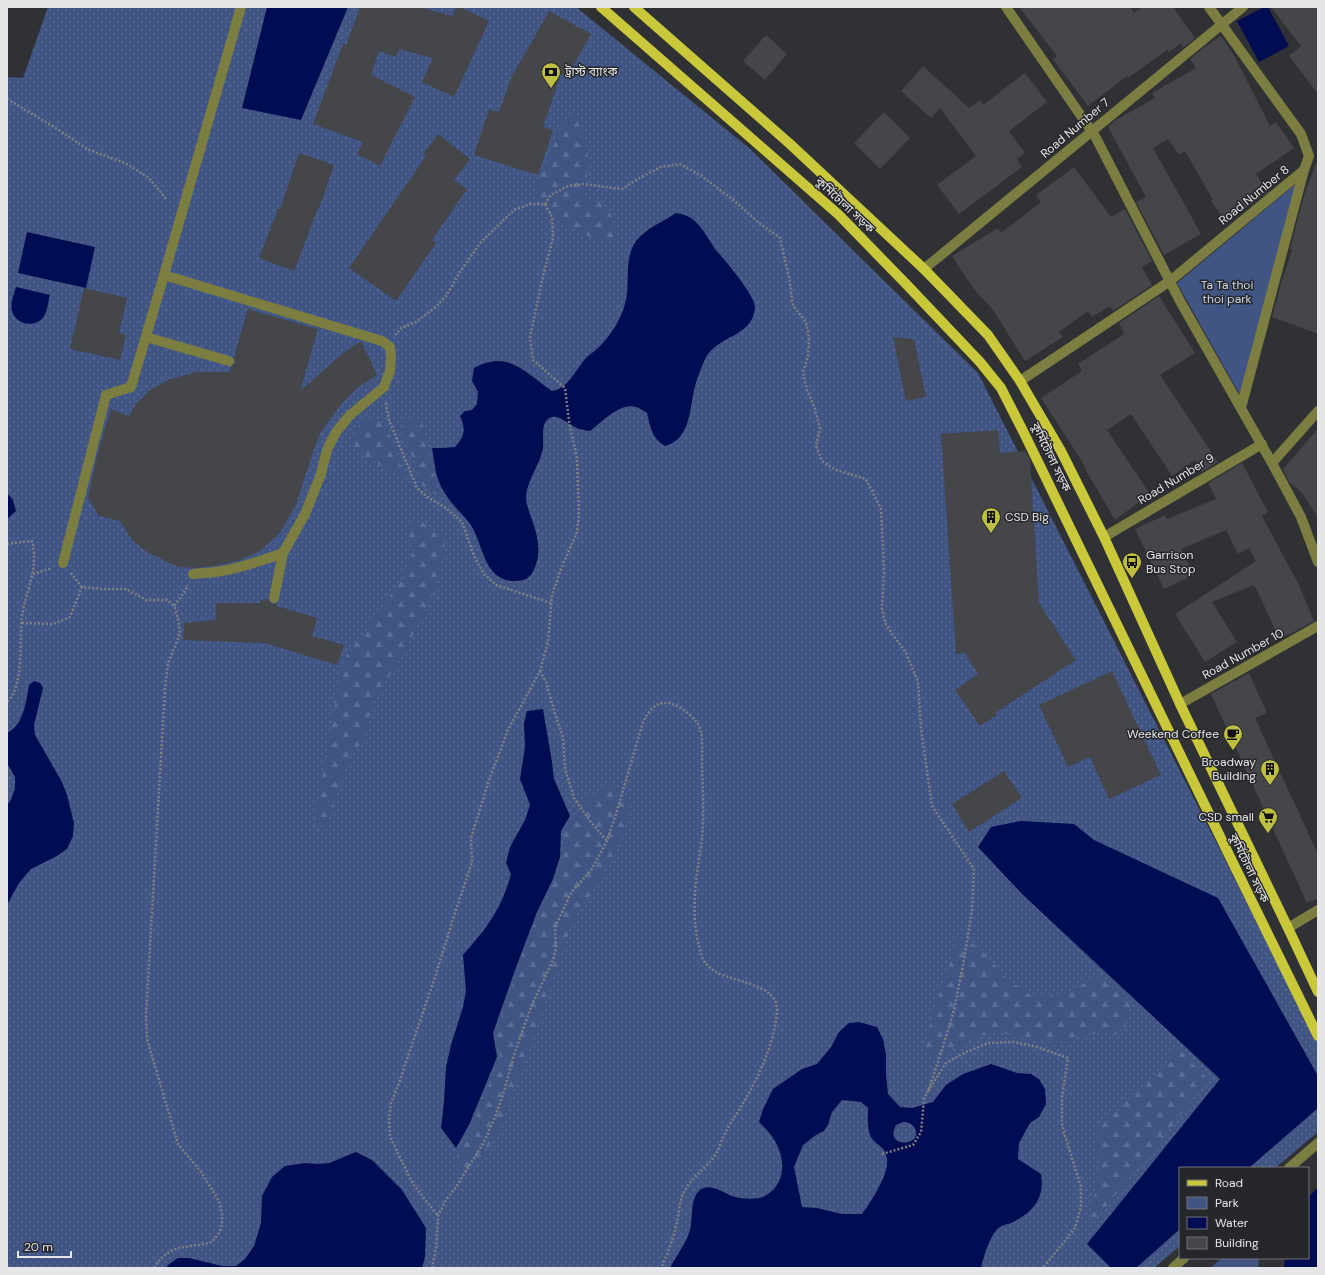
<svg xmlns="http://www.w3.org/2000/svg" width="1325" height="1275" viewBox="0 0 1325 1275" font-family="'DM Sans','Noto Sans Bengali',sans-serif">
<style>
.grass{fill:url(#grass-dots)}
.forest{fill:url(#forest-firs)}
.green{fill:#405584}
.water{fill:#020c52;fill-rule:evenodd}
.building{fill:#44464a}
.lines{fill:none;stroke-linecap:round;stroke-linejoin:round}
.path{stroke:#7e8082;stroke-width:2.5;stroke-dasharray:2 2;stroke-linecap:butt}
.minor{stroke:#7c7d40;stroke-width:10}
.major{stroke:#c9c83a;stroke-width:10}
.labels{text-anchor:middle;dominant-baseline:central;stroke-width:3;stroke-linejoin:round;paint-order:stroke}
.poi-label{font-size:12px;fill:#e5e6e8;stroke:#25272a;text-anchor:start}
.street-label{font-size:12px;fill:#e5e6e8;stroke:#25272a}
.park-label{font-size:12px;fill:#d0daef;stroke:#25272a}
</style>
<defs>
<pattern id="grass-dots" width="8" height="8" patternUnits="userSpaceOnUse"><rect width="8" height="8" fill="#405584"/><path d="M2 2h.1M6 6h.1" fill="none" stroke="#5b6d95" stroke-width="1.8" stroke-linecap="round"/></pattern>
<pattern id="forest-firs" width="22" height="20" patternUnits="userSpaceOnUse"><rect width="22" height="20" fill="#405584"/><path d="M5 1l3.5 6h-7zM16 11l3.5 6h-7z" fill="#5b6d95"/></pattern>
</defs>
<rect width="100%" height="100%" fill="#2f3134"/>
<path class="grass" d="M48,7H576L749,148L978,373L1318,1043V1132L1275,1168H1180V1246L1154,1268H7V77L23,78Z"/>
<path class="forest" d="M575,115L586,144L589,162L584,197L600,200L611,214L617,238L601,242L562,224L538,197L535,189L553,150L560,123Z
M368,419L378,420L387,427L397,456L405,476C387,470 372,460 355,451C351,437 355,426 368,419Z
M406,419L422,420L427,450L440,498L423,486L419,470L402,436Z
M421,521L445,539L441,570L428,607L410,641L371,706L368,726L360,745L351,754L326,827L314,825L341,670L350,646L362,638L403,577L414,549L407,529Z
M610,784L627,795L629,809L620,844L598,882L573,921L502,1125L472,1171L454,1163L472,1127L500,1057L496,1034L517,969L538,914L555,880L563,857V831L589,798Z
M958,939L978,946L1008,980L1031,995L1049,997L1075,990L1092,977L1114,983L1131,1004L1124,1033L1086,1034L1065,1043L1049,1042L999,1032L977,1036L961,1046L933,1057L924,1048L931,1020Z
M1178,1048L1209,1080L1086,1231L1099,1177L1096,1131L1165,1064Z"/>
<path class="green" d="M1298,182L1240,395L1177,283Z
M1222,1258H1259L1258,1268H1210Z"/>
<path class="water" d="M267,7H348L301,120L242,108Z
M1264,7H1268L1289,46L1259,62L1237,21Z
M676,213C681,214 686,215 691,218C701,225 708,238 715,249C724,259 757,297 755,309C751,338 717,335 705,359C701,369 696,380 694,391C689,412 690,439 665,446C652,439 650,426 647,413C643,411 640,408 636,407C620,402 602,422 590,431C585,430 579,430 575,427C566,423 555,410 546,421C541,428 544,440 543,448C540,465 527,480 526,497C526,504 529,511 531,517C537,533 542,551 535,567C533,572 531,576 526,579C522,581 516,581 511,581C484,578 483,545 472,527C467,518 458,511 451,502C447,496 442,490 440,484C435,473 434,460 432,448H443L455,447C465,436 466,429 460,416L465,411L472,410L477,404L478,392L472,381L474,368C509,349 525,373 552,391C568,389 576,369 586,358C590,354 594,352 598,348C610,337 621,319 625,304C631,283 623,260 636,241C646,228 663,222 676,213Z
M27,232L95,247L86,288L18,273Z
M16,287L50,295C48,301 48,310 44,316C37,328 16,326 12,311C10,304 14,294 16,287Z
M7,493L13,500L16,511L7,519Z
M34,681L40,683L43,688L34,725L35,735L62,782L67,795L74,823L73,836L67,849L57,856L31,869L19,883L7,905V805L11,800L15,788V777L7,763V733C24,725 26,701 29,685Z
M543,709L552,762L554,779L570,816L561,831L560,857L553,879L537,912L515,970L493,1033L497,1057L469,1125L456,1148L441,1128L444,1102L446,1067L451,1045L463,1007L466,991L463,955C487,928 501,910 511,874L506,863L510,847L525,820L530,805L520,779L525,747L524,723L527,711Z
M1021,821L1074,824L1094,840L1218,898L1318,1076V1108L1249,1168H1180V1229L1136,1268H1111L1087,1244L1220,1079L1022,894L978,847L991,827Z
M859,1022L877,1027L883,1039L886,1055V1074L888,1094L900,1107L912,1108L933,1102L946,1085L963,1074L991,1064L1017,1073L1031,1074L1039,1079L1045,1089L1046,1104L1039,1117L1030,1123L1019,1143L1018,1159L1041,1174C1045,1197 1034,1211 1015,1221C1011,1224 1005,1224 1000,1227C990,1234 984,1256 981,1268H670C676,1256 686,1244 690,1230C693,1220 690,1201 698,1192C707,1181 722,1192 732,1196C739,1199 758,1200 765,1196C787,1184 786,1157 773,1138C769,1132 764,1127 759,1122L763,1109L773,1089L802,1069L817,1064L831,1047L839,1032L849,1023ZM842,1100L861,1102L868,1108C868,1118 866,1133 874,1141C878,1145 883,1147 885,1152C886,1155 888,1161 887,1164C886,1178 871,1202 862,1214H842L817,1208L802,1207L794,1167L803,1145L816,1135L824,1131L828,1125L832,1112ZM903,1122C907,1122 911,1123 914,1127C926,1146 883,1150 896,1125Z
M356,1152L372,1160L402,1190L426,1228L425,1257L422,1268H166L168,1265L178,1258H189L222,1266H236L245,1259L254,1246L261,1223L262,1196L272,1177L285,1166L305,1163L317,1164L329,1163Z
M1318,1187V1268H1284L1285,1258H1308V1198Z"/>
<path class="building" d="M360,7H419L452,16L457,7H460L489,21L454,97L422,82L433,58L399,49L396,57L379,51L371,75L415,97L380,166L357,154L363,142L313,124L343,44L346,45Z
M1019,7H1130L1134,13L1143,7H1173L1195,38L1183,48L1181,43L1169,52L1167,50L1128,78L1127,76L1088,106L1053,59L1057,56Z
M1271,7H1318V94L1289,56L1301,46Z
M549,11L591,34L567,77L561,74L543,127L553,130L538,175L474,155L489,109L499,112L513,73H514Z
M766,35L787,54L765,80L743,61Z
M1221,36L1235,57L1270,126L1276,122L1294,148L1256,174L1268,192L1226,222L1211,201L1213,200L1185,151L1179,155L1168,139L1153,148L1201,234L1164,255L1136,202L1146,197L1108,127L1116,120L1155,98L1152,93L1196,68L1190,59L1203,48Z
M923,66L969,108L980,100L983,105L1025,73L1047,102L1009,131L1025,153L1017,159L1022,167L959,214L937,185L976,156L940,108L931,118L901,91Z
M884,112L910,138L880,169L854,143Z
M438,134L470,159L454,180L467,189L432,240L436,243L396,301L349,268L426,156L423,154Z
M299,153L334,165L319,208H318L294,271L259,258L278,209H280Z
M1316,163H1318V334L1272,317L1282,280L1292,250L1290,249L1303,199Z
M1074,167L1111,217L1125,209L1152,261L1142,267L1152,285L1113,311L1110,306L1092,317L1088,311L1059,332L1063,337L1025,361L993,310L973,288L952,256L998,228L1001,233L1041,202L1036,195Z
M84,288L127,298L119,333L126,335L120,360L70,349Z
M1159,296L1195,353L1160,375L1218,462L1202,472L1195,460L1172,476L1131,414L1107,430L1150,494L1115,520L1084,467L1085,466L1041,398L1082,371L1078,364L1124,334L1119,323Z
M248,309L318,329L300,391L342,354L361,341L377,375L357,388L342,403L320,433L306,473L296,505L280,533L260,551L238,561L214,566L192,568L176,566L147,552L132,540L120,521L99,516L88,498L98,452L111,409L129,416L135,405L150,390L170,379L197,372H230L231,367L235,363L234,357Z
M893,337L914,339L926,397L906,401Z
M1318,429V518L1302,493L1289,482L1283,469Z
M998,430L1000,453L1025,451L1030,459L1039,603L1076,660L995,713L997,715L980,726L955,690L978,674L964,652L956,655L941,434Z
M1242,463L1268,512L1262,516L1299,585L1314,621L1292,633L1279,639L1263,603L1254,585L1212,602L1237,642L1205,662L1175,614L1256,561L1249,548L1238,554L1226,530L1181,549L1194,575L1164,589L1135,529L1165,515L1167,519L1216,499L1208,483Z
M267,599L272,604L278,603L277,606L317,618L312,636L344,645L337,665L265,643L183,640L184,623L216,620V603H260L261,600Z
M1112,671L1161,775L1109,799L1090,757L1068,767L1039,705Z
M1249,673L1267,713L1255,718L1318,854V898L1307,903L1211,694Z
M1004,771L1022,798L969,832L952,804Z"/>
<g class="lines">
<path class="path" d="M7,99L54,127L87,149L127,164L149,178L167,200
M545,204L551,195L568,186L583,184L622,189L641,177L661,167L680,164L700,175L732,199L759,223L780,238L789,277L793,306L806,322L809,337L808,356L803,373L807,390L814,406L820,428L816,446L822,461L836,470L866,479L881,509L884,569L882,609L886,625L906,653L918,682L921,729L932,806L974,869L972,911L963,965L954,1010L940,1056L928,1091L946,1063L966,1052L989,1043L1014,1042L1037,1047L1068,1058L1062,1097V1126L1081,1187V1207L1075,1228L1043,1268
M395,335L401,328L416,322L436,307L446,296L460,272L481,242L514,210L530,204H545L552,217L553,238L543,276L530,337L533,360L565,388L569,421L577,459L579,515L577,532L561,569L552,595L548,642L540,671L508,730L489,780L471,838L472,862L453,919L436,974L399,1083L391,1103L389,1120L390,1137L413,1184L438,1216
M386,403L389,420L417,488L429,498L446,508L462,522L475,558L484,574L496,585L551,603
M7,544L32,541C39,569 26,590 22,616C19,639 25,685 7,702
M71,573L82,587L103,589H126L146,600H167L174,606
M33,574L52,568
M22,623L53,624L70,617L82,587
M540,671L546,682L556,717L563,737L565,769L574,798L590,821L607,841
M882,1154L913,1145L921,1132L924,1099L928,1091
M154,1268C170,1242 188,1249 212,1242L219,1233L222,1225V1214L219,1201L201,1172L178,1144L147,1039L146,1015L165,688L168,663L180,634L178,618L174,606L185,591L188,585
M432,1268L436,1249L438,1216L446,1200L456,1187L484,1142L495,1117L502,1098L515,1052L531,1007L553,960L556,949L555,927L571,893L592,869L607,841L617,811L643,722C649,711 654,702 668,703C677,703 697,719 700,728C703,736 702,757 702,766C703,790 704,815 702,839C701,848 699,857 698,866C694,893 692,923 700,949C701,954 703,962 707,965C723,984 780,980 777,1012C774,1044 760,1073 745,1100C739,1111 731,1121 725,1133C721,1141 719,1151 713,1158C704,1170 691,1178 684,1192C679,1202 679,1215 676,1226C673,1240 667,1255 661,1268"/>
<path class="minor" d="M1006,7L1095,136L1180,301L1272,463L1301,517L1318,562
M1209,7L1301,134L1309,156L1304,170
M924,269L1243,7
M164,275L382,341L390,347L391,357L390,371L384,387L350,415L336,432L327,450L321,474L305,514L283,553C261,561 238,569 215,572C208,573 200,573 193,574
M146,337L229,361
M1020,381L1170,281L1304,170L1241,408
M1272,463L1318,411
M1104,537L1262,444
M63,563L106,395L131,387L164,275L241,7
M274,598L283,553
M1180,704L1318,626
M1288,928L1318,910
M1289,1168L1318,1143
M1173,1268L1184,1258"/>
<path class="major" d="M601,7L839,215L908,286L980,362L1001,388L1023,431L1232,861L1318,1036
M634,7L790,144L924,269L988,335L1020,381L1061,451L1104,537L1180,704L1288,928L1318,992"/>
</g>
<defs>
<g id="bank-pin" transform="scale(1)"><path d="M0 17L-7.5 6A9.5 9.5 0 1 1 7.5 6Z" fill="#bfbe41" stroke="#25272a"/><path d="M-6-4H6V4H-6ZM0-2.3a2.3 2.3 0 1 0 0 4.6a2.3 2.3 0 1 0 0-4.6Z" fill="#111"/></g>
<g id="building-pin" transform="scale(1)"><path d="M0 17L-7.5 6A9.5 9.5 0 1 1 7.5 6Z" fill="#bfbe41" stroke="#25272a"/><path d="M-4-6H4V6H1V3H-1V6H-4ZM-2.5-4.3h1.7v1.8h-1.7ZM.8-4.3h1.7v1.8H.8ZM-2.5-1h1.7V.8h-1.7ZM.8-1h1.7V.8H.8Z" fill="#111"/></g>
<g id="bus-pin" transform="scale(1)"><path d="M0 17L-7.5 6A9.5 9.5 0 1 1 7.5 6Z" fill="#bfbe41" stroke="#25272a"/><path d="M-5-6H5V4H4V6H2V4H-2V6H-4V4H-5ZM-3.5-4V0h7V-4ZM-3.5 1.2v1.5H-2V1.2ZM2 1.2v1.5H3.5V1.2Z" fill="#111"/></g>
<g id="cafe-pin" transform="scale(1)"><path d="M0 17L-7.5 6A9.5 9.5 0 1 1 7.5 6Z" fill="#bfbe41" stroke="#25272a"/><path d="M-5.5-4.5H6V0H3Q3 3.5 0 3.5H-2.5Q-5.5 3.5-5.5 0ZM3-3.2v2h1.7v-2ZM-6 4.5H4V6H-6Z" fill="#111"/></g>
<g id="supermarket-pin" transform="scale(1)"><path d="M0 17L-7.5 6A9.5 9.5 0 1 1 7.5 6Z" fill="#bfbe41" stroke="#25272a"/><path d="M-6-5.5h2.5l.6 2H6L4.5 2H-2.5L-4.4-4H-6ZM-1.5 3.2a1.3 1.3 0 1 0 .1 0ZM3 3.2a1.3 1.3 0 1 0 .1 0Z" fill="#111"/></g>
</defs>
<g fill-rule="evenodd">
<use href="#bank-pin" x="551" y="72"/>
<use href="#building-pin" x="991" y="517"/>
<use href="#bus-pin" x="1132" y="562"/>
<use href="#cafe-pin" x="1233" y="734"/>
<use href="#building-pin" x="1270" y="769"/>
<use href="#supermarket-pin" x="1268" y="817"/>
</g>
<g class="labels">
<g class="poi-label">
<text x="565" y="72">ট্রাস্ট ব্যাংক</text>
<text x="1005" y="517">CSD Big</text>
<text x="1146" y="555">Garrison<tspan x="1146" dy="14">Bus Stop</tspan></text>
<text x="1219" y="734" text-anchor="end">Weekend Coffee</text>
<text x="1256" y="762" text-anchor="end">Broadway<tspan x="1256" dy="14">Building</tspan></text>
<text x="1254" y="817" text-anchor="end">CSD small</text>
</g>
<g class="street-label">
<text transform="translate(1075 128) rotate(-40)">Road Number 7</text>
<text transform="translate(1254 195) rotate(-39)">Road Number 8</text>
<text transform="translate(845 205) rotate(43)">কুর্মিটোলা সড়ক</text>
<text transform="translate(1051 457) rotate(64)">কুর্মিটোলা সড়ক</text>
<text transform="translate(1176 479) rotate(-31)">Road Number 9</text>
<text transform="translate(1243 654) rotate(-29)">Road Number 10</text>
<text transform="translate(1249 868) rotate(64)">কুর্মিটোলা সড়ক</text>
</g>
<g class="park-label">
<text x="1227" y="285">Ta Ta thoi<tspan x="1227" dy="14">thoi park</tspan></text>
</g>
</g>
<rect width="1325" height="1275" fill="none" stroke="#e5e6e8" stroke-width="16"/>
<rect x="1179" y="1167" width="130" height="92" fill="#25272a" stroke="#727376"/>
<rect x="1187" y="1180" width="20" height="6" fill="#c9c83a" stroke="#727376"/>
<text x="1215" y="1187" font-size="12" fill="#e5e6e8">Road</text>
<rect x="1187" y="1197" width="20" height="12" fill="#405584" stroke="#727376"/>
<text x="1215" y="1207" font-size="12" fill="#e5e6e8">Park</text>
<rect x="1187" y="1217" width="20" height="12" fill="#020c52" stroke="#727376"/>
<text x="1215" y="1227" font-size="12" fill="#e5e6e8">Water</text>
<rect x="1187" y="1237" width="20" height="12" fill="#44464a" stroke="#727376"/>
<text x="1215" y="1247" font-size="12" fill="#e5e6e8">Building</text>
<path d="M18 1251v6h53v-6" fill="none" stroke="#e5e6e8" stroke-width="2"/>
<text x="24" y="1251" font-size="12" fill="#e5e6e8" stroke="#25272a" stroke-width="3" paint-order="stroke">20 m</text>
</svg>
